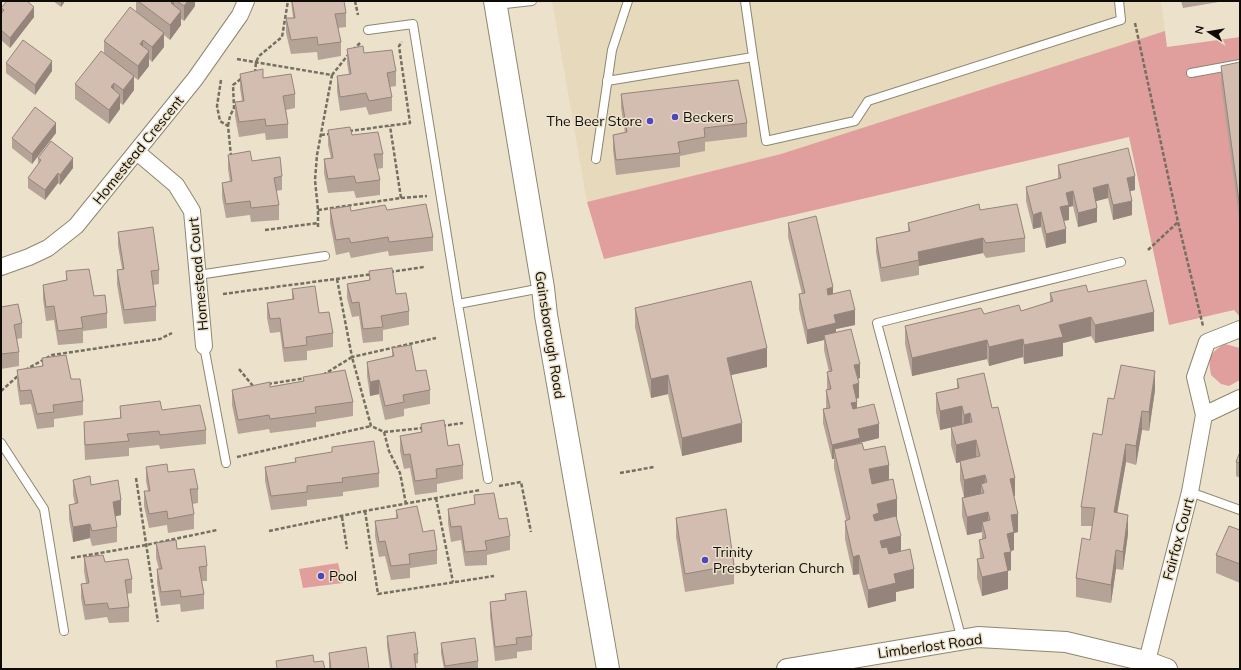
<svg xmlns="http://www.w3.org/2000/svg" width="1241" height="670" viewBox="0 0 1241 670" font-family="Mulish,sans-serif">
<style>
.built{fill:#e6d9bc}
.green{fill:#e09e9c}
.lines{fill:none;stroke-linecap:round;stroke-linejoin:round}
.service-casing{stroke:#8e8671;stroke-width:10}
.minor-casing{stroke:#8e8671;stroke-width:18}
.tertiary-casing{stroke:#8e8671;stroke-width:22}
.secondary-casing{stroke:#8e8671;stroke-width:24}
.path{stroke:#756f62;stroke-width:2.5;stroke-dasharray:4 2;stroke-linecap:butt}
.service{stroke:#fff;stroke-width:8}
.minor{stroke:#fff;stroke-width:16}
.tertiary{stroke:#fff;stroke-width:20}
.secondary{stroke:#fff;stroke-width:22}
.wall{fill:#b5a397}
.shaded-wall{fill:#94847b}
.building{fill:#d3bdb0;stroke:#94847b}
.poi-dot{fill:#4f45bc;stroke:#ece2cc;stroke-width:1.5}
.labels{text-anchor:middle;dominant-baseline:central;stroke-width:3;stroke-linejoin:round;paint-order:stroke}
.poi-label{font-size:14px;fill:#0e0b05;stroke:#ece2cc;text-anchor:start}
.street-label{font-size:14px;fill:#0e0b05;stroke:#ece2cc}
</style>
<rect width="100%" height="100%" fill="#ece2cc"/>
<path class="built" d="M552,1H1161L1165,31L781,154L587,202Z"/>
<path class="green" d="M1165,31L1167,47L1240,37V317L1234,310L1169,325L1129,137L604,259L587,202L781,154Z
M1225,344L1240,348V380L1229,386L1221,384L1211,375C1208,358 1209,353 1225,344Z
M338,563L343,583L303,588L299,569Z"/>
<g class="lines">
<g class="service-casing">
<path id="service" d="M745,1L753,57
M497,5L532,1
M368,30L413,24L458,304L488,479
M1191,73L1240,64
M607,81L753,57L766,141L855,121L868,101L1121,20L1119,1
M596,159L612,50L628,1
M198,275L325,256
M458,304L542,288
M204,346L226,463
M1,443L44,509L64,631
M1190,492L1240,510
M962,640L877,323L1121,262"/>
</g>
<g class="minor-casing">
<path id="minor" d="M137,152L176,185L192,211L204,346
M1,267L29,257L48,248L76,226L195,79L240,15L246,1
M1204,415L1240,398
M1147,661L1190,492L1204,415L1195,377L1207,342L1240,329"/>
</g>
<g class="tertiary-casing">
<path id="tertiary" d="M787,669L978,637L1066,642L1145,661L1167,669"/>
</g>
<g class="secondary-casing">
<path id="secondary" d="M495,1L543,288L546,315L608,669"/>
</g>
<path class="path" d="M355,1L358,15
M1135,23L1178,222L1203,326
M353,50L360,43
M237,59L332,75L348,55
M255,73L256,62L259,56L282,37L288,1
M221,80L217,106L220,121L228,126L231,156
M228,126L230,116L234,108L233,85L242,78
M349,131L410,123L399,46L402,42
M321,135L330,134
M401,198L427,196
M318,210L401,198L390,126
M318,227V210L315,180L317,155L332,75
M265,230L318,223
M1148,250L1178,222
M390,272L424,267
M337,279L352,357L436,338
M223,294L373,274
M239,369L253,386H255
M25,370L52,355L160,339L172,333
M323,375L352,357L371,426L384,432L423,428
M268,384L306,378
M1,391L20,374
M442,426L463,423
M384,432L389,451L400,473L406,504
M237,457L371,426
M620,473L654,467
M136,478L158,622
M499,486L521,482L531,532
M436,498L453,582
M365,511L378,594L494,576
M342,517L347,549
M269,531L365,511L480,490
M71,558L146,545L217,530"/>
<use href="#service" class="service"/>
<use href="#minor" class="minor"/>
<use href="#tertiary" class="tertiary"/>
<use href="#secondary" class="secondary"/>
</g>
<path class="wall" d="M53,1H65L61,7Z
M136,1H195V6L184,21L181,19V25L170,40L164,35V47L152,62L149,59V66L138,80L134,77V90L123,105L120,103V109L109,124L75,99V84L104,53V41L136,12Z
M291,1H344L346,13V27L338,28L341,42V56L318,60L317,52L291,54L286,33V18H293Z
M1181,1H1219V2L1183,8Z
M1,8L34,17L10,48L1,40Z
M347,49L364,53L396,71V86L390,87L392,97V111L369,115L366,107L340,111L337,91V76L349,75L347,63Z
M1240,62V227L1221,84V66Z
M6,63L52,71L35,95L6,73Z
M240,74L295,94V108L286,110L288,124V138L266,140L265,133L239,137L235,116V102L242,101L240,88Z
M621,94L747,123V137L705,142V151L680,156V167L616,175L613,150V135L625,133L621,108Z
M328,130L352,135L383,154V168L377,169L380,180V195L356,198L354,191L328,193L324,173V159L331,158L328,145Z
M56,133L32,164L12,148V138Z
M228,155L252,161L282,176V190L276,191L279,205V220L251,222L250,215L226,218L222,197V183L230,182L228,169Z
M38,158L73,168L60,185L58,183L45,200L28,188V178L38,164Z
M1058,165L1135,190L1130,191L1132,215L1113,220L1108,198L1096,201L1097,222L1078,227L1073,206L1069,207V220L1064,221L1066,243L1046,248L1041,227L1033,229L1026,201V187L1058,179Z
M330,209L351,211L387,210L433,237V251L389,256L388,251L351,258L349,252L336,255L330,223Z
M980,210L1025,238V252L986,258L983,253L919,266V275L881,282L876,252V238L908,231V223Z
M788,223L833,294L855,325L836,329V333L860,378L858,379L859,398L856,399L857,408L879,438L860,443L864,450L889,480L897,518H896L901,551L914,588L896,592V601L868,608L859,574L853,575L845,539V521L846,520L834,468V459H832L823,423V409L826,408V390H827V372H829L824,350V340L807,344L799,309V294H802L788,237Z
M118,232L159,270V284L153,285L156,306V321L124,324L117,285V270L122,269L118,246Z
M66,271L94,296L107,313V328L83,331V343L58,345L54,320L46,321L43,299V285L66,280Z
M369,271L396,294L409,311V325L383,330V341L363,343L359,316L352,317L347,298V284L369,280Z
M292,289L319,313L333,333V347L307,351V360L284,362L280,332L270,333L267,318V303L292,299Z
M1088,292L1154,331L1095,343L1091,336L1063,343V356L1024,364L1023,357L989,366L987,359L912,376L905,344V326L984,314L1021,311L1050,302V293Z
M1,307L22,323V338L17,339L19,352V366L1,369Z
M635,308L767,367L731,375L742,442L682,456L668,394L651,398L635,327Z
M392,348L416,371L430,390V404L404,409V416L385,420L379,394L370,396L367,376V362L392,356Z
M42,358L71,379L83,401V415L54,419V427L37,429L31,404L20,405L17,385V370L42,367Z
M303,377L353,402V416L316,422V427L270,433L269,429L238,434L232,405V390L270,387L303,382Z
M957,379L992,408L1015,496H1014L1018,532L1014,533V550L1011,551V570L1008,571V589L982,596L977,578V559H980L979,540L982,539V532L967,535L962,516V498L964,497L960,480V462L956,463L951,445V427L940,430L936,412V393L957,388Z
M1155,390L1149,431L1142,430L1136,465L1126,462L1117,513L1128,534L1123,570L1116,569L1111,603L1076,597V578L1090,540L1092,526H1081V507L1102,435L1114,399Z
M120,406L162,410L206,430V444L160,449L159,445L129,448V456L85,460L84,436V422L120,418Z
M421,424L448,446L463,465V479L437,484V492L415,495L410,468L404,469L400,451V436L421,432Z
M1240,452V478L1236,476V462Z
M295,458L379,473V487L343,492V496L307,500V506L271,510L265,481V467L295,462Z
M146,467L168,472L198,489V503L192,504L194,514V529L168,533L167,525L149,528L144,506V491H148L146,481Z
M73,480L91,485L121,515L115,516L117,527V542L92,546L90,538L73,542L69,519V505L75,504L73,495Z
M474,495L499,519L510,536V550L487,555V565L465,566L461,540L451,542L448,523V509L474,504Z
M396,510L423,532L437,550V564L410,568V578L391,580L385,556L379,557L375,536V521L396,518Z
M676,518L734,565V584L685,592L676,537Z
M1240,530V583L1216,573V555Z
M156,543L177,549L207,566V581H202L204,594V609L181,612L180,604L161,606L157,583V569H159L156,558Z
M84,557L105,562L132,579V593L127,594L129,607V622L109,623L107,617L85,620L81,598V584L86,583L84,571Z
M505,594L532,636V650L517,652V658L495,661L490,616V602L505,600Z
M387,636L418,654V663L415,664L416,669H390L387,646Z
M441,643L478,661V669H444L441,653Z
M329,653L369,669H329Z"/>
<path class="shaded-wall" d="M61,1H65L61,7Z
M173,1H174V14L171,3Z
M188,1H195V6L184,21V6Z
M34,7V17L10,48V38Z
M181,11V25L170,40V25Z
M164,33V47L152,62V47Z
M143,40V55L140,44Z
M149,51V66L138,80V66Z
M52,61V71L35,95V85Z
M134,76V90L123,105V90Z
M114,83V98L111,87Z
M120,95V109L109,124V110Z
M56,123V133L32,164V154Z
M73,158V168L60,185V175Z
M58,173V183L45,200V190Z
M1135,176V190L1127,192V178Z
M1108,184V198L1093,202V188Z
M1073,191V206L1069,207V220L1060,221V207L1066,193Z
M1132,201V215L1113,220V205Z
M1097,208V222L1078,227V213Z
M1041,212V227L1033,229V215Z
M1066,229V243L1046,248V234Z
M983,238V253L919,266L918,252Z
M833,287V302L827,303V289Z
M855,310V325L836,329V338L824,335V340L807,344V330L834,315Z
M1154,312V331L1095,343V325Z
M1091,317V336L1063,343V356L1024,364V345L1059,325Z
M1023,339V357L989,366V347Z
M987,340V359L912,376V358Z
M767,348V367L727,376V358Z
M860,364V378L854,379V365Z
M1155,371V390L1149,431V412Z
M668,375V394L651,398V379Z
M379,380V394L370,396V382Z
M859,383V398L853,399V385Z
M857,402V416L851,418V403Z
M962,406V425L940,430V411Z
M1142,411V430L1136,465V446Z
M970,413V431L964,433V415Z
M742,423V442L682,456V438Z
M879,424V438L834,449V459H832V445L858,429Z
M976,440V459L956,463V445Z
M1126,444V462L1114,531V512Z
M889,465V483L869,488V469Z
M985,475V493L981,484V494L964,498V480Z
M1015,478V496L1010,497V479Z
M897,499V518L879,522L873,533V515L877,504Z
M121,500V515L113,517V502Z
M988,512V530L982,522V532L967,535V517Z
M1018,514V532L1014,533V550L1007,552V534L1011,515Z
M1128,515V534L1123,570V552Z
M90,524V538L73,542V527Z
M901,536V555L880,560V541Z
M1116,550V569L1111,603V585Z
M1011,552V570L1008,571V589L982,596V577L1004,553Z
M859,555V574L853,575V557Z
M914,569V588L896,592V601L868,608V590L894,574Z"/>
<path class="building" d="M7,1H27L34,7L10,38L1,30V14L4,10L1,8Z
M138,1H173L171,3L181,11L170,25Z
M177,1H188L184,6Z
M292,1H344L346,13L335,14L341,42L318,45L317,37L291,40L286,18H295Z
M130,7L164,33L152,47L143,40L140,44L149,51L138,66L104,41Z
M23,40L52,61L35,85L6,63Z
M363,46L364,53L392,50L396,71L387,73L392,97L369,101L366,93L340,97L337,76L351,74L347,49Z
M101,51L134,76L123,90L114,83L111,87L120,95L109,110L75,84Z
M1240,62V209L1221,66Z
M263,69V78L291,74L295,94L283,96L288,124L266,126L265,119L239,122L235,102L244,101L240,74Z
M738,80L747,123L704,128L705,137L678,142L680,153L616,160L613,135L627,132L621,94Z
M35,107L56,123L32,154L12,138Z
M350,127L352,135L378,132L383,154H374L380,180L356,183L354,176L328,179L324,159L333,158L328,130Z
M51,141L73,158L60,175L58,173L45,190L28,178L41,160L38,158Z
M1128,148L1135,176L1127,178L1132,201L1113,205L1108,184L1093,188L1097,208L1078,213L1073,191L1066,193L1069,205L1060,207L1066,229L1046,234L1041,212L1033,215L1026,187L1061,178L1058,165Z
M250,151L252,161L280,157L282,176L274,178L279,205L251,208L250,201L226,204L222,183L232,181L228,155Z
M426,204L433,237L389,242L388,237L351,243L349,238L336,240L330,209L350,206L351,211L385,205L387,210Z
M979,204L980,210L1017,204L1025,238L986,243L983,238L918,252L919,260L881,268L876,238L910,231L908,223Z
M816,216L833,287L827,289L828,295L850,290L855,310L834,315L836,323L807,330L799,294L805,293L788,223Z
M153,227L159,270L151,271L156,306L124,310L117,270L124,269L118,232Z
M392,268L396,294L406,293L409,311L381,316L383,327L363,329L359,302L352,303L347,284L370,280L369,271Z
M89,269L94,296L105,295L107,313L81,317L83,328L58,331L54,306L46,307L43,285L67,280L66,271Z
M1146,280L1154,312L1095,325L1091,317L1059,325L1063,337L1024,345L1023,339L989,347L987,340L912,358L905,326L981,308L984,314L1019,305L1021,311L1053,301L1050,293L1086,285L1088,292Z
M751,281L767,348L727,358L742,423L682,438L668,375L651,379L635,308Z
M315,286L319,313L329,312L333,333L306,337L307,345L284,348L280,318L270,319L267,303L294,299L292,289Z
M18,304L22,323L14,325L19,352L1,354V307Z
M851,329L860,364L854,365L859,383L853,385L857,402L851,403L853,409L874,404L879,424L858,429L860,438L832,445L823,409L830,408L826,390L831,389L827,372L832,371L824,335Z
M411,345L416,371L426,370L430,390L403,395L404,402L385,406L379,380L370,382L367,362L394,356L392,348Z
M66,355L71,379H80L83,401L53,405L54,412L37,414L31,390L20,391L17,370L43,366L42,358Z
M1121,365L1155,371L1149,412L1142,411L1136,446L1126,444L1114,512L1128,515L1123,552L1116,550L1111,585L1076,578L1082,538L1090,540L1095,508L1081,507L1093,433L1102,435L1108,398L1114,399Z
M345,370L353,402L315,407L316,413L270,419L269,415L238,420L232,390L270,382V387L304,381L303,377Z
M984,373L992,408L998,407L1015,478L1010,479L1018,514L1011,515L1014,532L1007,534L1011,552L1004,553L1008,571L982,577L977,559L984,558L979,540L986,538L982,522L990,520L988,512L967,517L962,498L984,493L981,484L987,482L985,475L964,480L960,461L980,456L976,440L956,445L951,427L972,422L970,413L964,415L962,406L940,411L936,393L959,388L957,379Z
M160,401L162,410L200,405L206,430L160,435L159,431L127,434L129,441L85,445L84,422L121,418L120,406Z
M444,420L448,446L459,444L463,465L436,469L437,478L415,481L410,454L404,455L400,436L422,432L421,424Z
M374,441L379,473L342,478L343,482L307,486V492L271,496L265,467L296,462L295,458L332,452V447Z
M862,443L864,450L885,446L889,465L869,469L872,484L893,479L897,499L877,504L879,513L873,515L875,521L896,516L901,536L880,541L882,548L887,547L889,554L910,549L914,569L894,574L896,583L868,590L859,555L853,557L845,521L850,519L834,449Z
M1240,452V463L1236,462Z
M167,464L168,472L194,469L198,489H190L194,514L168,519L167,511L149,514L144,491H150L146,467Z
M90,476L91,485L118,480L121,500L113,502L117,527L92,531L90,524L73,527L69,505L78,503L73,480Z
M494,493L499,519L507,518L510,536L485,541L487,550L465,552L461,526L451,527L448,509L475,504L474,495Z
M417,506L423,532L434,530L437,550L409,554L410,564L391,566L385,541L379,542L375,521L398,518L396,510Z
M726,509L734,565L685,574L676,518Z
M1229,526L1240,530V564L1216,555Z
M176,540L177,549L205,546L207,566L199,567L204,594L181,597L180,590L161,592L157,569H162L156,543Z
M103,555L105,562L128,559L132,579L125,580L129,607L109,609L107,603L85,605L81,584L89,583L84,557Z
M526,591L532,636L516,638L517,644L495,647L490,602L506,600L505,594Z
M415,632L418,654H414L416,669H392L387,636Z
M475,638L478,661L445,666L441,643Z
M366,647L369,669H331L329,653Z
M313,655L314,662L323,661L325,669H277L276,661Z"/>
<g class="poi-dot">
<circle cx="675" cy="117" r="4"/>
<circle cx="650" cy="121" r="4"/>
<circle cx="705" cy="560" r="4"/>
<circle cx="321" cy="576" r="4"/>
</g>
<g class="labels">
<g class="poi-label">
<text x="683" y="117">Beckers</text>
<text x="642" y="121" text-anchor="end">The Beer Store</text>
<text x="713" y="552">Trinity<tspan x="713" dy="16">Presbyterian Church</tspan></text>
<text x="329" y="576">Pool</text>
</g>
<g class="street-label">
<text transform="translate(138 150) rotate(-51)">Homestead Crescent</text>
<text transform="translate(198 274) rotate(-95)">Homestead Court</text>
<text transform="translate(550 335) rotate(81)">Gainsborough Road</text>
<text transform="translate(1178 539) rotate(-75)">Fairfax Court</text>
<text transform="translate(930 646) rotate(-8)">Limberlost Road</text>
</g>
</g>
<rect width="1241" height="670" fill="none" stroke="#0e0b05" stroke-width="4"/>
<g transform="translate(1209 32) rotate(282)" stroke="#ece2cc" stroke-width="3" paint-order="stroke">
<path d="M0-3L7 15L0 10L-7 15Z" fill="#0e0b05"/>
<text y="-6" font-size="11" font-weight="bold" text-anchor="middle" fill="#0e0b05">N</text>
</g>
</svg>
